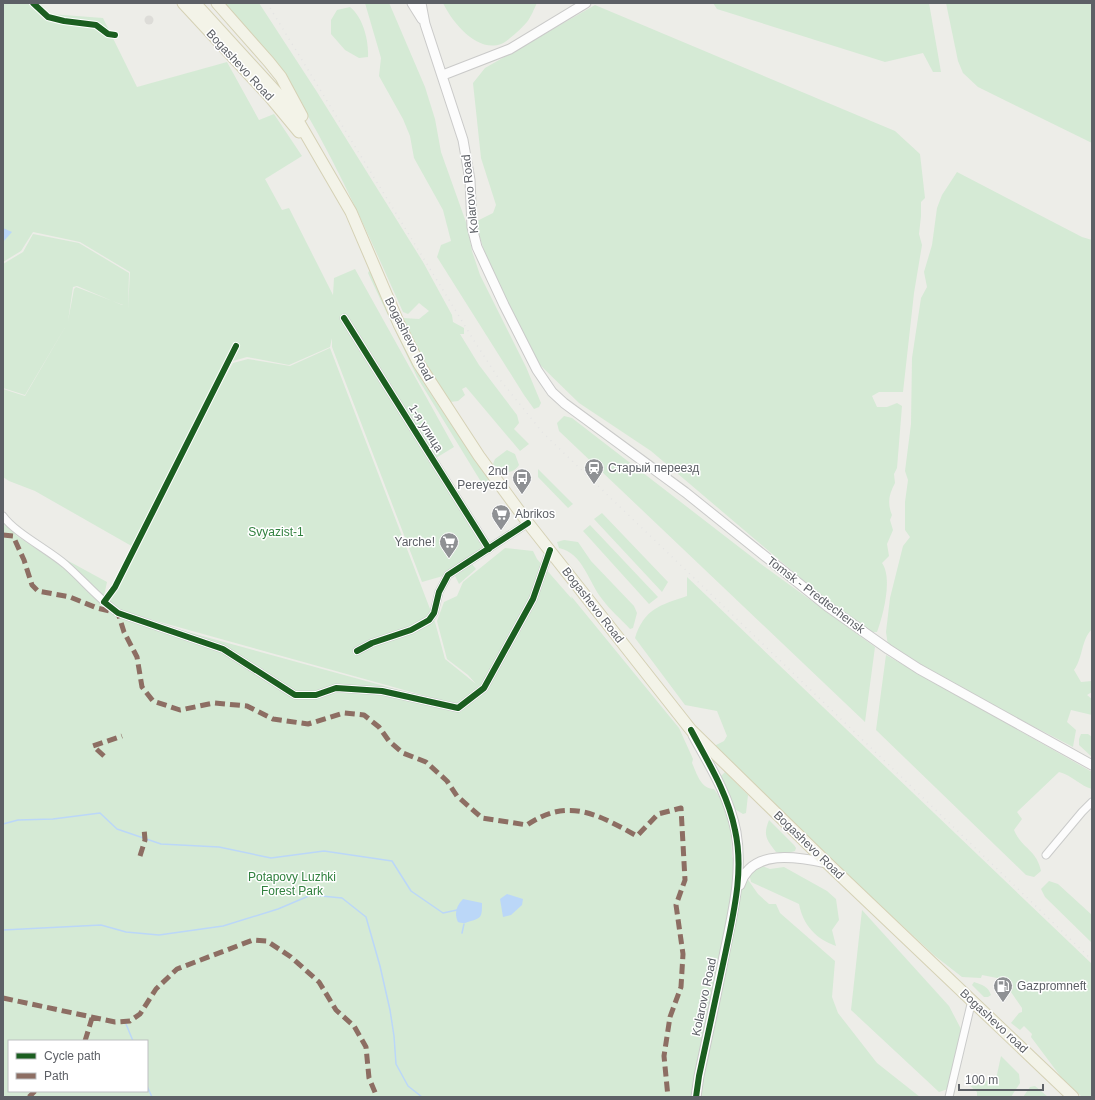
<svg xmlns="http://www.w3.org/2000/svg" width="1095" height="1100" viewBox="0 0 1095 1100" font-family="Helvetica,sans-serif">
<style>
.industrial{fill:#dddcd8}
.green{fill:#d5ead5;fill-rule:evenodd}
.water{fill:#bbd7f8}
.lines{fill:none;stroke-linecap:round;stroke-linejoin:round}
.stream{stroke:#bbd7f8;stroke-width:1.5}
.street-casing{stroke:#cacbca;stroke-width:9}
.secondary-casing{stroke:#cacac9;stroke-width:11}
.primary-casing{stroke:#d5d1b5;stroke-width:13}
.street{stroke:#fcfcfc;stroke-width:7}
.secondary{stroke:#fcfcfc;stroke-width:9}
.primary{stroke:#f3f3e8;stroke-width:11}
.rail{stroke:#e4e4e3;stroke-width:1.5;stroke-dasharray:1 5;stroke-linecap:butt}
.quiet{stroke:#8d6e63;stroke-width:5;stroke-dasharray:10 5;stroke-linecap:butt}
.cycleway-casing{stroke:#fff;stroke-width:8}
.cycleway{stroke:#1b5e20;stroke-width:6}
.labels{text-anchor:middle;dominant-baseline:central;stroke-width:3;stroke-linejoin:round;paint-order:stroke}
.street-label{font-size:12px;fill:#5d6066;stroke:#fff}
.poi-label{font-size:12px;fill:#5d6066;stroke:#fff;text-anchor:start}
.park-label{font-size:12px;fill:#31813f;stroke:#fff}
</style>
<rect width="100%" height="100%" fill="#edede8"/>
<path class="industrial" d="M144.5 20a4.5 4.5 0 1 1 9 0a4.5 4.5 0 1 1-9 0Z"/>
<path class="green" d="M3,3H40L50,14L103,18L137,87L227,62L259,120L274,114L302,156L265,179L282,210L289,208L333,295L334,278L355,269L454,447L431,461L486,549L443,576L422,582L332,347V338L330,347L289,365L247,357L233,361L222,383L233,363L248,359L290,366L330,348L435,622L445,659L476,684L468,675L447,659L437,621L444,602L457,596L463,582L505,548L533,551L537,559L572,599L571,596L679,728L693,759L692,763C697,774 701,789 714,789L725,805L731,831L732,857L758,894L769,904H776L780,913L835,961L832,997L838,1013L877,1063L920,1097H3V521L17,536L61,565V557L107,582L104,596V603L126,615L457,706L458,705L124,612L113,606L108,599L135,548L35,491L9,481L3,477V389L25,396L67,324L25,395L3,388V264L23,252L33,234L79,243L129,273L128,308L130,272L80,242L33,232L21,251L3,262ZM77,286L122,305H123L76,287L74,289L68,321L73,287ZM9,1041H147V1091H9Z
M222,3H259L317,92L423,262L452,315L453,322L464,328V334H460L479,365L517,415L519,423L514,429L529,444L520,451L466,387L462,389L465,395L458,401L450,402C433,375 415,348 403,318L419,319L429,311L419,303L408,314L403,312C365,227 328,142 276,64C262,44 239,22 222,3Z
M365,3H389L390,5L425,87L435,119L441,152L467,225L472,251L480,275L526,367L541,403L539,407L534,409L524,395L437,257L441,245L451,241L443,210L414,158L410,136L403,119L379,76L381,58Z
M443,3H537C534,9 531,17 527,22C523,27 507,42 501,44C477,53 452,22 443,3Z
M713,3H929L941,72H933L923,53L885,62L717,9Z
M946,3H1092V143L978,87L963,73L958,61Z
M595,5L895,131L920,154L925,198L921,202V216L919,234L922,245L914,293L903,392H879L872,396L877,407H887L897,403L902,406L897,468L894,474L895,483C889,494 887,503 892,515L890,520L893,530L887,544L889,556L882,563C893,578 883,616 877,632H870L830,603L651,451L579,403L538,363L490,268L478,232L477,221L493,213L496,205L481,158L473,83L485,68Z
M350,7C363,17 369,41 368,57L359,58L345,50L331,34V20L337,10Z
M957,172L1082,237L1092,240V629C1081,640 1083,658 1074,670L1081,682L1092,681V692L1087,695L1092,699V715L1071,710L1067,722L1076,730L1073,747L954,685L888,646L886,632L890,598L903,546L910,537L905,530V502L908,480L905,471L911,424L912,358L921,298L927,287L924,272L932,245L937,208L942,195Z
M369,271L372,273L423,382L492,485L486,490L417,377L368,273Z
M564,416L572,418L761,564L875,647L865,722L559,431L557,423Z
M507,450L515,454L519,465C514,473 508,472 499,473L493,464L495,459Z
M538,469L573,504L568,508L538,477Z
M602,513L668,582L662,592L594,519Z
M590,525L658,597L649,604L583,531Z
M564,540L578,542L591,561L634,606L637,613L633,628L630,629C621,619 610,610 602,599C589,583 583,553 559,548L557,542Z
M472,564L476,569L459,584L455,576Z
M687,577L1092,964V1097H1082L1061,1077L1031,1037L1032,1034L1024,1026L1020,1030L1011,1023L1019,1013L1022,1012V1008L1002,979L982,975L981,978L962,977L935,956L814,844L714,746L724,741L727,736L717,711L685,705L635,638C644,609 660,605 687,596Z
M886,655L1092,772V789C1080,786 1072,775 1059,772L1017,812L1022,819L1014,830C1021,848 1037,850 1041,871L1034,877L1026,875L876,730Z
M1081,734H1088L1092,737V757L1079,745V739Z
M725,772L748,795L746,813L743,814L733,808L721,776Z
M769,820L794,845L796,848L795,851L784,854L776,852C766,839 763,835 769,820Z
M762,866L770,869L784,867L827,891L836,899L839,920L832,930L836,946C816,939 803,925 799,904L751,882L749,873Z
M1049,881L1058,884L1092,915V943L1045,897L1041,889Z
M862,910L949,1006L961,1029L948,1089L939,1092L851,1010Z
M974,982C982,985 988,986 991,995L988,997H984L972,985Z
M1001,1056L1019,1074L1020,1083L1011,1097H977V1092L968,1084L996,1079Z
M1035,1086L1048,1097H1023L1030,1087Z"/>
<path class="water" d="M3,228L12,232L3,242Z
M507,894L523,899L522,905L511,915L503,917L500,899Z
M463,899L482,903C482,916 482,918 471,921C465,923 464,924 458,922C454,914 456,906 463,899Z"/>
<g class="lines">
<path class="stream" d="M3,824L18,820L53,819L100,813L117,829L161,844L219,847L271,858L324,851L392,861L411,891L443,913L457,910
M3,930L101,925L126,932L159,935L223,926L278,909L311,895L342,898L366,917L380,966L390,1010L394,1036L396,1064L408,1086L422,1097
M462,933L464,924
M126,1024L133,1041
M147,1086L152,1097"/>
<g class="street-casing">
<path id="street" d="M344,318L489,549
M3,516C15,533 49,550 66,565C84,581 99,599 118,613L223,649L295,695H316L336,688L382,691L458,708L484,688L533,599L550,550
M357,651L372,643L411,630L429,620L434,613L439,592L448,575L528,523
M1046,855L1082,812L1092,802
M949,1097L972,1000"/>
</g>
<g class="secondary-casing">
<path id="secondary" d="M412,3L422,19
M421,3L425,24L463,140L470,180L472,227L477,247L504,305L537,370L552,392L564,403L685,492L827,606L888,649L919,669L1092,765
M443,75L510,49L586,3
M693,735C710,766 729,796 736,832C743,872 733,912 725,951C717,993 708,1034 699,1076L696,1097
M740,885C751,848 798,857 827,863"/>
</g>
<g class="primary-casing">
<path id="primary" d="M183,3L270,97L299,132
M195,3L278,94L297,119L351,212L399,324L419,364L479,456L528,523L691,730L824,860L1073,1097
M217,3L269,62L281,77L302,116"/>
</g>
<use href="#street" class="street"/>
<use href="#secondary" class="secondary"/>
<use href="#primary" class="primary"/>
<path class="rail" d="M267,3L473,339L497,376L543,433L1092,960"/>
<path class="quiet" d="M3,535L13,536L24,560L32,585L38,591L70,597L97,608L118,613L124,632L137,657L142,687L153,701L180,710L214,703L247,706L273,719L308,724L344,713L364,715L379,727L389,741L403,753L426,762L447,781L457,796L482,818L527,825C568,797 597,814 637,836L658,814L681,808L685,880L676,905L683,954L681,987L670,1017L664,1056L668,1097
M104,756L93,746L122,736
M140,856L145,840L144,828
M3,998L115,1022L130,1021L140,1014L156,989L177,969L253,940L267,941L291,957L319,982L336,1010L354,1026L366,1047L369,1078L377,1097
M85,1041L92,1018
M29,1097L35,1091"/>
<g class="cycleway-casing">
<path id="cycleway" d="M33,3L48,17L64,21L96,25L108,34L115,35
M344,318L489,549
M236,346L115,587L104,602L118,613L223,649L295,695H316L336,688L382,691L458,708L484,688L533,599L550,550
M357,651L372,643L411,630L429,620L434,613L439,592L448,575L528,523
M691,730C708,762 728,794 735,830C744,870 734,911 726,950C717,992 708,1034 699,1076L696,1097"/>
</g>
<use href="#cycleway" class="cycleway"/>
</g>
<defs>
<g id="station-pin" transform="scale(1)"><path d="M0 17L-7.5 6A9.5 9.5 0 1 1 7.5 6Z" fill="#8f9194" stroke="#fff"/><path d="M-3-6H3Q5-6 5-4V2Q5 4 3 4L4.5 6H3L1.5 4h-3L-3 6H-4.5L-3 4Q-5 4-5 2V-4Q-5-6-3-6ZM-3.5-4v3h7v-3ZM-3.5 1v1.5H-2V1ZM2 1v1.5H3.5V1Z" fill="#fff"/></g>
<g id="bus-pin" transform="scale(1)"><path d="M0 17L-7.5 6A9.5 9.5 0 1 1 7.5 6Z" fill="#8f9194" stroke="#fff"/><path d="M-5-6H5V4H4V6H2V4H-2V6H-4V4H-5ZM-3.5-4V0h7V-4ZM-3.5 1.2v1.5H-2V1.2ZM2 1.2v1.5H3.5V1.2Z" fill="#fff"/></g>
<g id="supermarket-pin" transform="scale(1)"><path d="M0 17L-7.5 6A9.5 9.5 0 1 1 7.5 6Z" fill="#8f9194" stroke="#fff"/><path d="M-6-5.5h2.5l.6 2H6L4.5 2H-2.5L-4.4-4H-6ZM-1.5 3.2a1.3 1.3 0 1 0 .1 0ZM3 3.2a1.3 1.3 0 1 0 .1 0Z" fill="#fff"/></g>
<g id="fuel-pin" transform="scale(1)"><path d="M0 17L-7.5 6A9.5 9.5 0 1 1 7.5 6Z" fill="#8f9194" stroke="#fff"/><path d="M-5.5-6h7V0h2V4h1.3V-2.5L3-4.5l.8-.8L6-3V5H2.5V1h-1V6h-7ZM-4.2-4.7v3.2H.2V-4.7Z" fill="#fff"/></g>
</defs>
<g fill-rule="evenodd">
<use href="#station-pin" x="594" y="468"/>
<use href="#bus-pin" x="522" y="478"/>
<use href="#supermarket-pin" x="501" y="514"/>
<use href="#supermarket-pin" x="449" y="542"/>
<use href="#fuel-pin" x="1003" y="986"/>
</g>
<g class="labels">
<g class="street-label">
<text transform="translate(240 65) rotate(47)">Bogashevo Road</text>
<text transform="translate(470 194) rotate(-96)">Kolarovo Road</text>
<text transform="translate(409 339) rotate(63)">Bogashevo Road</text>
<text transform="translate(426 428) rotate(58)">1-я улица</text>
<text transform="translate(816 595) rotate(37)">Tomsk - Predtechensk</text>
<text transform="translate(593 605) rotate(52)">Bogashevo Road</text>
<text transform="translate(809 845) rotate(44)">Bogashevo Road</text>
<text transform="translate(704 997) rotate(-78)">Kolarovo Road</text>
<text transform="translate(994 1021) rotate(43)">Bogashevo road</text>
</g>
<g class="poi-label">
<text x="608" y="468">Старый переезд</text>
<text x="508" y="471" text-anchor="end">2nd<tspan x="508" dy="14">Pereyezd</tspan></text>
<text x="515" y="514">Abrikos</text>
<text x="435" y="542" text-anchor="end">Yarche!</text>
<text x="1017" y="986">Gazpromneft</text>
</g>
<g class="park-label">
<text x="276" y="532">Svyazist-1</text>
<text x="292" y="877">Potapovy Luzhki<tspan x="292" dy="14">Forest Park</tspan></text>
</g>
</g>
<rect width="1095" height="1100" fill="none" stroke="#5d6066" stroke-width="8"/>
<rect x="8" y="1040" width="140" height="52" fill="#ffffff" stroke="#bebfc2"/>
<rect x="16" y="1053" width="20" height="6" fill="#1b5e20" stroke="#bebfc2"/>
<text x="44" y="1060" font-size="12" fill="#5d6066">Cycle path</text>
<rect x="16" y="1073" width="20" height="6" fill="#8d6e63" stroke="#bebfc2"/>
<text x="44" y="1080" font-size="12" fill="#5d6066">Path</text>
<path d="M959 1084v6h84v-6" fill="none" stroke="#5d6066" stroke-width="2"/>
<text x="965" y="1084" font-size="12" fill="#5d6066" stroke="#ffffff" stroke-width="3" paint-order="stroke">100 m</text>
</svg>
